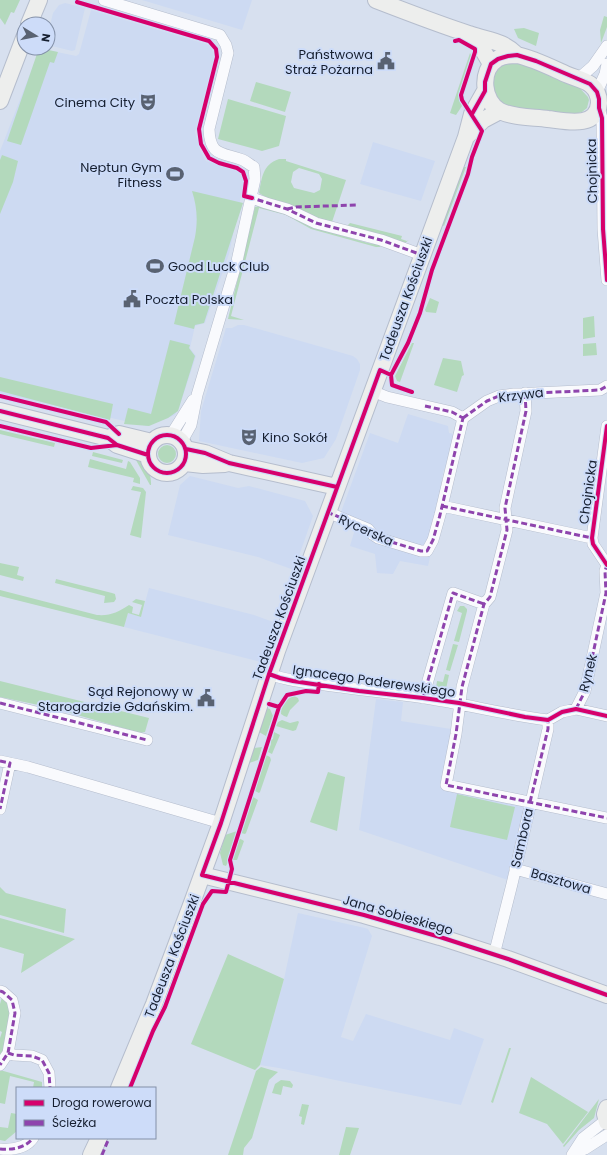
<svg xmlns="http://www.w3.org/2000/svg" width="607" height="1155" viewBox="0 0 607 1155" font-family="Poppins,sans-serif">
<style>
.built{fill:#cddaf2}
.green{fill:#b3d9bc;fill-rule:evenodd}
.lines{fill:none;stroke-linecap:round;stroke-linejoin:round}
.street-casing{stroke:#b5bdcd;stroke-width:12}
.secondary-casing{stroke:#b5bdcd;stroke-width:18}
.street{stroke:#f9fafd;stroke-width:11}
.secondary{stroke:#edeeed;stroke-width:16}
.quiet{stroke:#8e44ad;stroke-width:3;stroke-dasharray:6 3;stroke-linecap:butt}
.cycleway-casing{stroke:#cddcf9;stroke-width:6}
.cycleway{stroke:#d6006c;stroke-width:4}
.labels{text-anchor:middle;dominant-baseline:central;stroke-width:4;stroke-linejoin:round;paint-order:stroke}
.poi-label{font-size:13px;fill:#151e2f;stroke:#cddcf9;text-anchor:end}
.street-label{font-size:13px;fill:#151e2f;stroke:#cddcf9}
</style>
<rect width="100%" height="100%" fill="#d7e0ef"/>
<path class="built" d="M142,0H252L242,30Z
M65,3L85,8L75,50L72,51L48,45V33L53,13L59,5Z
M91,10L206,44L211,46L214,57L195,132L200,150L206,161L237,171L243,174L244,182L229,254L205,323L195,326L190,348L196,356L179,408L175,415L147,426L0,393V151L37,56L43,49L76,56L79,54Z
M373,142L435,161L421,201L360,184Z
M238,325H244L353,356L357,359L360,364V370L336,439L324,458L302,463L199,441L201,411L226,328H232Z
M408,414L448,426L449,433L454,434L447,469H444L441,484L443,485L431,553L428,566L400,561L393,574L377,573L375,554L350,546L355,529L337,523L370,433L398,443Z
M190,476L238,488L249,486L305,501L313,516L294,570L258,557L168,535L180,485Z
M149,588L254,615L276,623L261,662L124,627L128,613L141,617Z
M376,699L403,702L401,721L451,729L441,788L525,806L508,880L359,830Z
M298,913L365,928L368,929L372,936L341,1037L353,1041L366,1014L450,1040L454,1028L484,1039L461,1105L340,1081L279,1068L260,1065L284,979Z"/>
<path class="green" d="M0,0H20L14,13L11,12L5,25L0,18Z
M604,16L607,17V27L601,43L600,30Z
M524,28L539,33L536,46L518,38L514,29Z
M39,48L58,52L54,63L50,62L21,145L7,141Z
M470,53L472,57L460,95L462,106L456,115L450,113Z
M518,60L575,83L588,97L589,100L587,108L582,112L567,116L512,108L502,104L495,97L492,80L494,75L502,65Z
M256,82L291,92L285,112L250,101Z
M228,99L286,116L279,146L262,151L218,139Z
M2,155L18,161L13,182L0,214V160Z
M279,159H286V161L346,180L332,222L316,219L292,206L267,198L259,193C262,178 262,165 279,159ZM299,168L319,174L322,179L320,190L314,193L294,188L291,182L293,172Z
M462,167H466L444,226L441,224Z
M192,191L243,203L204,323L195,325L194,329L174,324L195,237C198,220 197,207 192,191Z
M259,206L287,214L312,227L368,243L381,245L380,247H376L311,229L286,215L259,208L231,316L244,320L228,319L255,207Z
M350,223L402,236L401,239L407,241L409,240L405,243L347,226Z
M430,298L439,302L436,313L426,312L425,310Z
M594,316L595,337L583,339V318Z
M170,340L190,345L189,348L195,356L178,411L168,418L149,426L124,424L128,408L151,414Z
M412,343H414L400,382L397,381L395,376Z
M596,343L597,355L583,356V344Z
M443,358L461,361L464,375L462,376L457,392L434,385Z
M0,377L113,404L110,420L0,391Z
M0,430L55,443L54,447L0,434Z
M158 454a9 9 0 1 1 18 0a9 9 0 1 1-18 0Z
M93,452L123,460L122,463L92,456Z
M132,453C143,459 152,472 151,485H150Z
M90,459L126,469L128,461L130,462L140,478V484L133,482L134,478L88,467Z
M133,486L143,488L146,492L141,538L130,535L141,492L131,490Z
M0,563L19,567L17,575L24,577L23,581L0,575Z
M56,579L112,593L115,594L116,599L114,602L104,603L105,596L55,583Z
M0,590L97,615C111,616 118,612 129,605L133,607L132,613L139,615L142,605L132,602L136,599L145,601L141,617L128,613L124,627L0,596Z
M460,606H464L467,609V611L459,642L454,641L462,613L457,611Z
M453,644L458,645L450,671L446,670Z
M445,674L449,675L446,689L436,688L437,681L443,682Z
M0,681L149,718L145,732L140,733L53,708L0,697Z
M294,696L298,698L299,701L290,710L287,717L284,716L281,714C281,705 286,699 294,696Z
M267,708L270,709L273,716L266,736L259,732Z
M282,720L290,723L298,721L299,722L296,730L293,731L276,726L278,722Z
M274,732L280,735L272,754L268,752L271,744V740L273,739Z
M262,747L258,760L249,763L254,748Z
M266,755L270,757L271,760L260,792L259,793L255,791Z
M328,772L345,777L337,831L310,822Z
M457,794L515,807L507,840L450,827Z
M253,797L258,800L246,833L245,834L241,833Z
M237,831L227,864L226,866L223,865L220,853L225,835Z
M239,838L244,841L237,860H232Z
M0,887L6,893L66,909L64,933L0,915Z
M0,918L75,939L21,973L24,954L0,947Z
M228,954L284,979L260,1065L255,1070L191,1044Z
M2,997H6L11,1013L5,1049L0,1060V1038L2,1032L0,1031V1004Z
M509,1048H511L493,1103L491,1102Z
M261,1067L278,1072L269,1080L252,1138L244,1148L243,1155H228L256,1071Z
M0,1070L42,1082V1088H33L34,1082L10,1076L5,1104L0,1103Z
M531,1077L588,1112L563,1144L547,1124L519,1113Z
M281,1080L290,1081L293,1085L292,1088L283,1086L281,1095L272,1093L275,1084Z
M599,1099L594,1118L579,1130L564,1147L563,1146Z
M302,1104L309,1105L304,1125L301,1124L302,1117L299,1116Z
M11,1113L17,1114V1131L5,1141L0,1140V1127L8,1128Z
M346,1127L359,1128L350,1155H339Z"/>
<g class="lines">
<g class="street-casing">
<path id="street" d="M104,0L220,35L226,45L228,53L209,129C210,157 222,152 243,160C247,162 250,165 254,167L255,179L237,261L197,395L191,425L182,441
M578,79L593,66L607,46
M597,92L605,74L607,64
M599,108L602,118L603,229L607,280
M252,198L266,203L287,209L316,223L381,240L422,255
M372,391L387,397L452,412L463,418
M525,393L526,411L505,508L507,530L490,597L484,604L462,687L456,734L446,785L607,818
M463,418L487,401L499,396L514,394L600,390L607,386
M607,426L592,538L593,544L607,565
M171,435L193,400
M442,506L592,538
M327,512L368,529L372,534L378,538L421,551H427L433,540L440,515L463,418
M269,674C285,680 302,682 319,684C354,689 390,693 425,698C466,704 506,715 548,720
M423,698L453,593L484,604
M0,703L147,740
M576,709L585,691L606,593L605,571L607,565
M548,720L562,712L576,709L607,716
M0,761L28,767L221,823
M0,809L10,763
M515,869L607,894
M494,955L512,884L548,729V720
M0,991L3,992L12,1000L15,1013L8,1053L0,1065
M8,1053L14,1055L32,1056L42,1060L49,1073L50,1088
M0,1149C12,1150 26,1148 33,1138
M573,1154L585,1149L607,1135
M572,1155L583,1138L606,1120"/>
</g>
<g class="secondary-casing">
<path id="secondary" d="M376,0C407,12 438,24 469,34C488,41 502,40 517,55
M29,24L39,0
M472,35L478,42L491,64
M517,55C535,59 552,68 568,75C575,78 585,80 591,85C597,90 599,96 599,103C597,129 565,121 548,119C534,117 514,118 500,111C483,102 479,71 497,59C502,56 511,55 517,55Z
M0,101L24,38
M467,136L483,120L500,111
M0,411L108,438L117,445L148,455
M148 454a19 19 0 1 1 38 0a19 19 0 1 1-38 0Z
M108,438L119,434L152,442
M186,449L205,453L229,463L337,487
M185,463L203,465L225,464
M202,875L364,915L440,937L508,959L607,995
M119,1088L154,1004L193,900L221,823L277,651L466,137L472,114L485,91
M607,1108L605,1114L607,1122
M91,1155L99,1138"/>
</g>
<use href="#street" class="street"/>
<use href="#secondary" class="secondary"/>
<path class="quiet" d="M249,197L287,209L316,223L381,240L422,255
M287,209L296,207L357,205
M525,393L526,411L505,508L507,530L490,597L484,604L462,687L456,734L446,785L607,818
M425,406L452,412L463,418
M463,418L487,401L499,396L514,394L600,390L607,386
M442,506L592,538
M327,512L368,529L372,534L378,538L421,551H427L433,540L440,515L463,418
M423,698L453,593L484,604
M0,703L147,740
M576,709L585,691L606,593L605,571L607,565
M0,761L10,763L0,809
M530,802L548,729V720
M0,991L3,992L12,1000L15,1013L8,1053L0,1065
M8,1053L14,1055L32,1056L42,1060L49,1073L50,1088
M0,1149C12,1150 26,1148 33,1138
M102,1155L109,1138"/>
<g class="cycleway-casing">
<path id="cycleway" d="M77,2L209,41L216,49L217,57L199,129L201,144L209,158L219,163L237,168L243,172L246,181L244,196L252,198
M472,114L485,91V82L491,64L498,59L508,56L517,55L536,61L590,84L597,92L599,99V108L602,118L603,229L607,280
M391,375L380,370L269,674L221,823L202,875L364,915L440,937L508,959L607,995
M412,392L392,385L391,375L408,343L420,313L432,270L468,174L472,157L482,131L462,100L461,95L475,52V49L459,40L455,41
M0,396L106,422L119,434
M0,411L108,438L117,445L148,455
M0,426L91,448L117,445
M607,426L592,538L593,544L607,565
M148 454a19 19 0 1 1 38 0a19 19 0 1 1-38 0Z
M186,449L205,453L229,463L337,487
M269,674L280,678L293,681L359,691L423,698L459,703L525,717L548,720L562,712L576,709L607,716
M279,707L287,695L306,691L318,692L319,684
M130,1088L153,1031L165,1007L203,904L212,891L226,892L232,869L230,860L279,707L269,704"/>
</g>
<use href="#cycleway" class="cycleway"/>
</g>
<defs>
<g id="civic-bare" transform="scale(1.38)"><path d="M-.6-6.5H3V-4.5H.6V-3L4-1V1h2V6H-6V1h2V-1L-.6-3ZM-1.2 2.5V6h2.4V2.5Z" fill="#596272" stroke="#cddcf9" stroke-width="2.5" paint-order="stroke"/></g>
<g id="theatre-bare" transform="scale(1.38)"><path d="M-5-5.5Q0-4 5-5.5V0Q5 5 0 6Q-5 5-5 0ZM-3.3-2.5H-1v1.5H-3.3ZM1-2.5H3.3v1.5H1ZM-2.8 1Q0 5.5 2.8 1Z" fill="#596272" stroke="#cddcf9" stroke-width="2.5" paint-order="stroke"/></g>
<g id="stadium-bare" transform="scale(1.38)"><path d="M0-5a6.5 5 0 1 0 0 10a6.5 5 0 1 0 0-10ZM-3.5-1.8h7v3.6h-7Z" fill="#596272" stroke="#cddcf9" stroke-width="2.5" paint-order="stroke"/></g>
</defs>
<g fill-rule="evenodd">
<use href="#civic-bare" x="386" y="61"/>
<use href="#theatre-bare" x="148" y="102"/>
<use href="#stadium-bare" x="175" y="174"/>
<use href="#stadium-bare" x="155" y="266"/>
<use href="#civic-bare" x="132" y="299"/>
<use href="#theatre-bare" x="249" y="437"/>
<use href="#civic-bare" x="206" y="698"/>
</g>
<g class="labels">
<g class="poi-label">
<text x="373" y="54">Państwowa<tspan x="373" dy="15">Straż Pożarna</tspan></text>
<text x="135" y="102">Cinema City</text>
<text x="162" y="167">Neptun Gym<tspan x="162" dy="15">Fitness</tspan></text>
<text x="168" y="266" text-anchor="start">Good Luck Club</text>
<text x="145" y="299" text-anchor="start">Poczta Polska</text>
<text x="262" y="437" text-anchor="start">Kino Sokół</text>
<text x="193" y="691">Sąd Rejonowy w<tspan x="193" dy="15">Starogardzie Gdańskim.</tspan></text>
</g>
<g class="street-label">
<text transform="translate(592 171) rotate(-91)">Chojnicka</text>
<text transform="translate(406 299) rotate(-70)">Tadeusza Kościuszki</text>
<text transform="translate(521 395) rotate(-7)">Krzywa</text>
<text transform="translate(588 492) rotate(-82)">Chojnicka</text>
<text transform="translate(366 530) rotate(24)">Rycerska</text>
<text transform="translate(279 618) rotate(-70)">Tadeusza Kościuszki</text>
<text transform="translate(588 673) rotate(-76)">Rynek</text>
<text transform="translate(374 681) rotate(8)">Ignacego Paderewskiego</text>
<text transform="translate(522 838) rotate(-77)">Sambora</text>
<text transform="translate(561 881) rotate(16)">Basztowa</text>
<text transform="translate(398 915) rotate(16)">Jana Sobieskiego</text>
<text transform="translate(172 956) rotate(-69)">Tadeusza Kościuszki</text>
</g>
</g>
<rect x="16" y="1087" width="140" height="52" fill="#cddcf9" stroke="#8390a8"/>
<rect x="24" y="1100" width="20" height="6" fill="#d6006c" stroke="#8390a8"/>
<text x="52" y="1107" font-size="12" fill="#151e2f">Droga rowerowa</text>
<rect x="24" y="1120" width="20" height="6" fill="#8e44ad" stroke="#8390a8"/>
<text x="52" y="1127" font-size="12" fill="#151e2f">Ścieżka</text>
<g transform="translate(36 36) rotate(100)"><circle r="19" fill="#cddcf9" stroke="#8390a8"/>
<path d="M0-3L7 15L0 10L-7 15Z" fill="#596272"/>
<text y="-6" font-size="11" font-weight="bold" text-anchor="middle" fill="#151e2f">N</text>
</g>
</svg>
